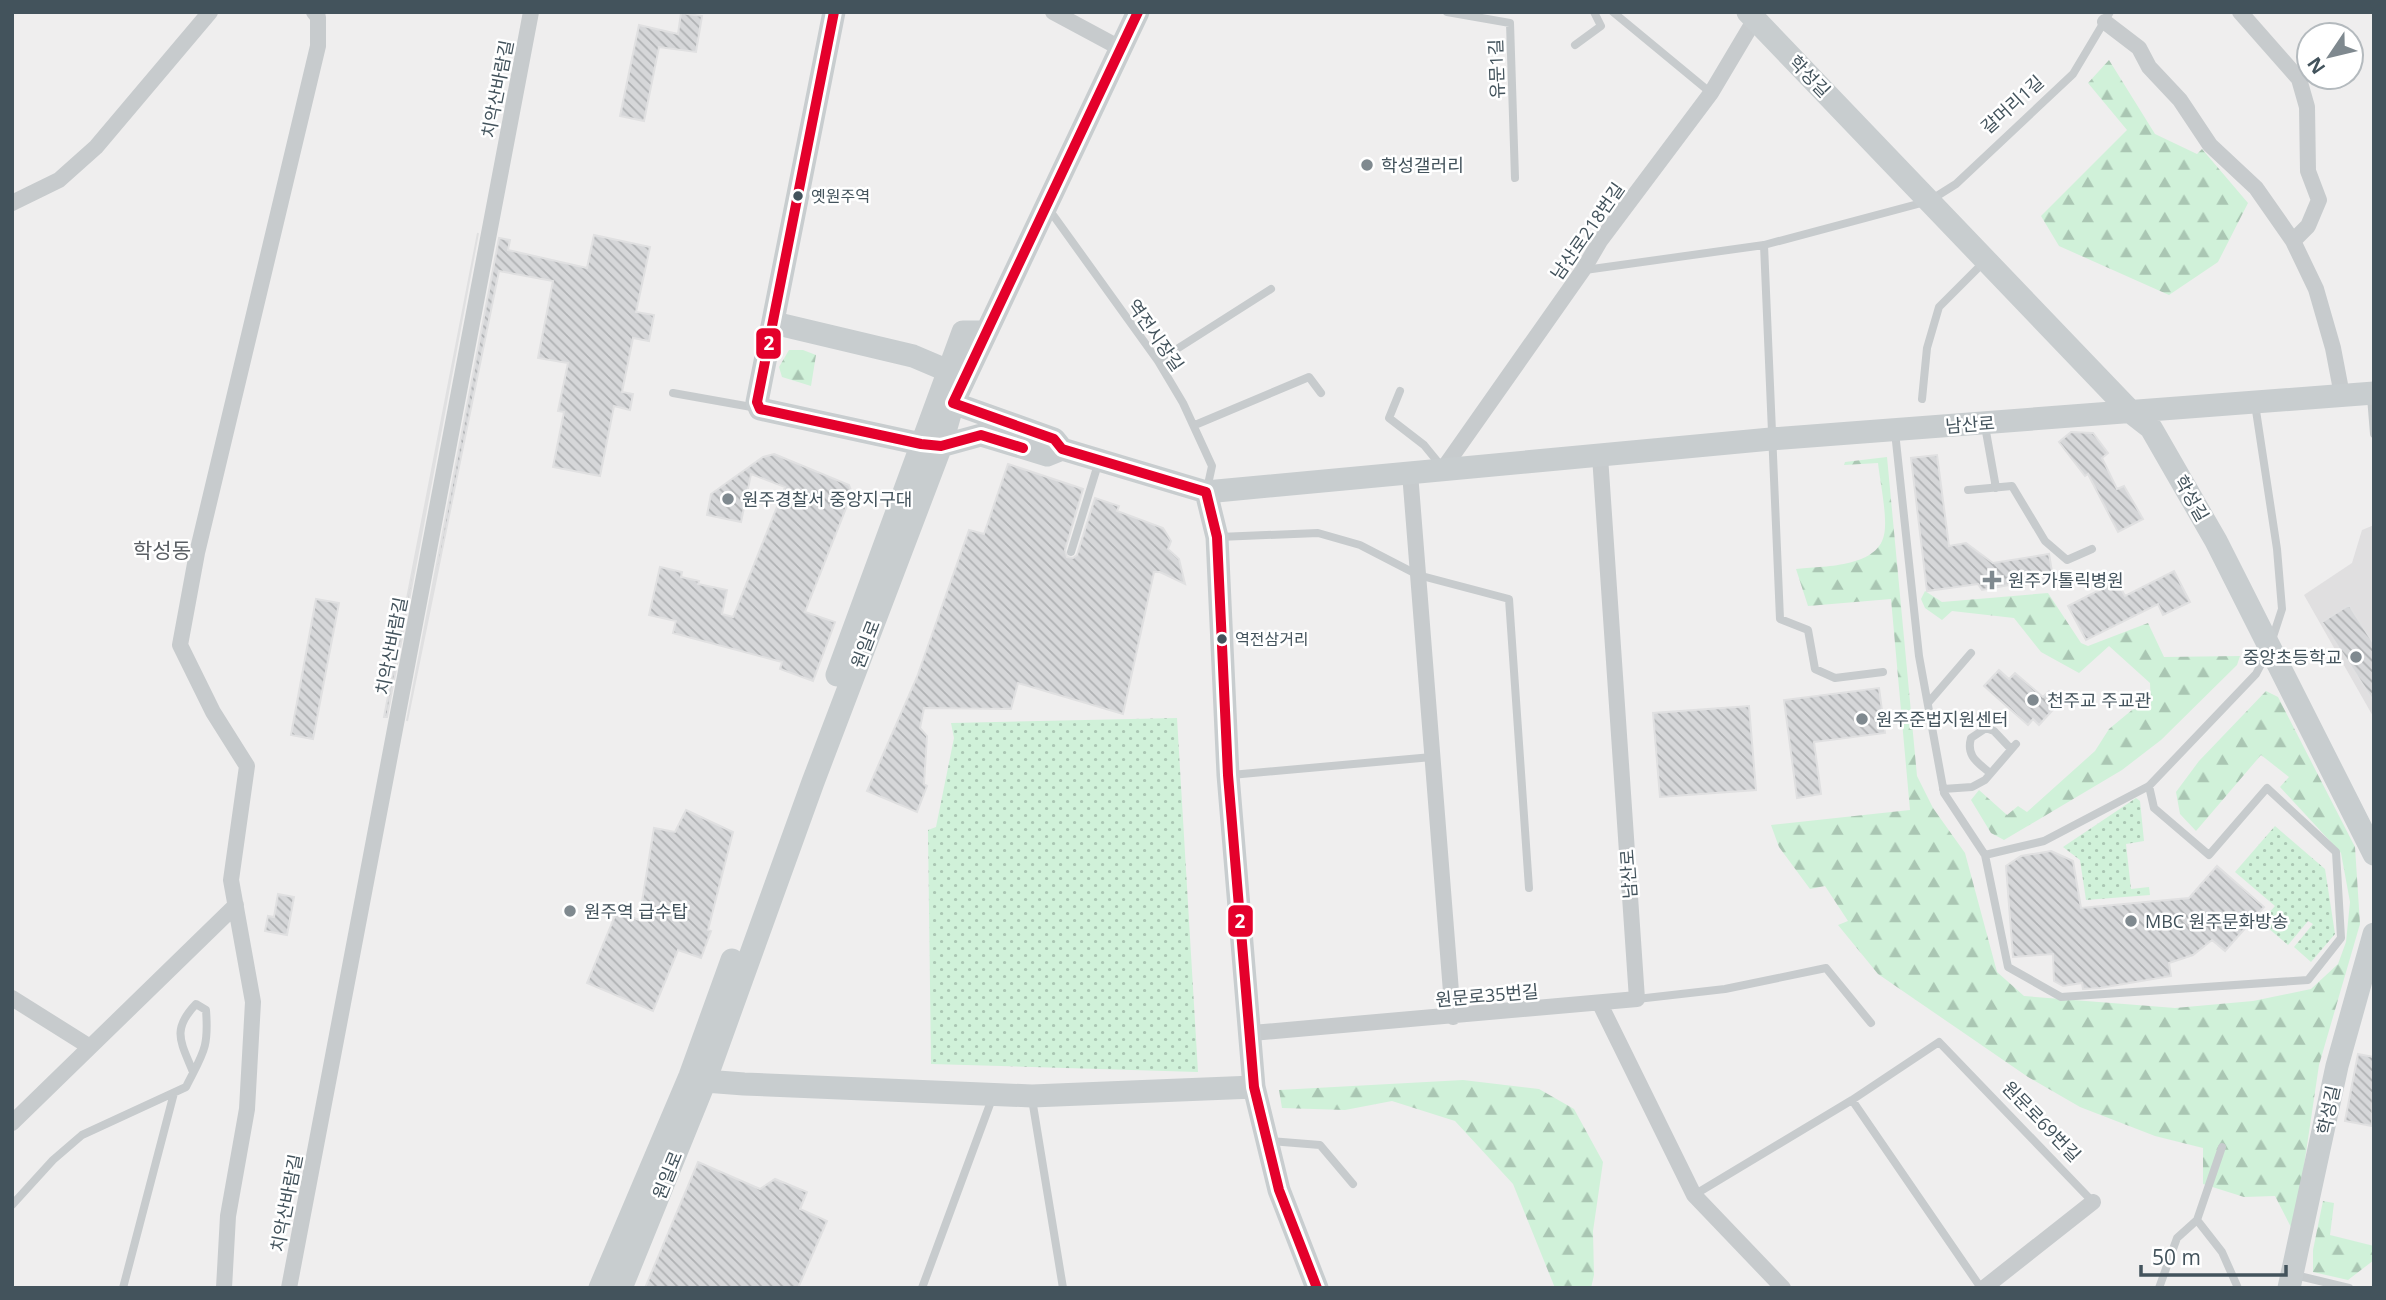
<svg xmlns="http://www.w3.org/2000/svg" width="2386" height="1300" viewBox="0 0 2386 1300" font-family="'Open Sans','Noto Sans KR',sans-serif">
<style>
.education{fill:#e0dfe0}
.grass{fill:url(#grass-dots)}
.forest{fill:url(#forest-firs)}
.building{fill:url(#building-back-hatch);stroke:#e0e0e1;stroke-width:2}
.lines{fill:none;stroke-linecap:round;stroke-linejoin:round}
.lane{stroke:#c7cbcd;stroke-width:8}
.street{stroke:#c7cbcd;stroke-width:16}
.secondary{stroke:#c8cdcf;stroke-width:23}
.bus-1-casing{stroke:#fff;stroke-width:16}
.bus-1{stroke:#e4002b;stroke-width:10}
.poi-dot{fill:#7f898f;stroke:#fff;stroke-width:2.5}
.bus-dot{fill:#43535c;stroke:#fff;stroke-width:2.5}
.labels{text-anchor:middle;dominant-baseline:central;stroke-width:5;stroke-linejoin:round;paint-order:stroke}
.bus-label{font-size:16px;fill:#43535c;stroke:#fff;text-anchor:start}
.street-label{font-size:18px;fill:#43535c;stroke:#fff}
.poi-label{font-size:18px;fill:#43535c;stroke:#fff;text-anchor:start}
.quarter-label{font-size:21px;fill:#595e63;stroke:#fff}
.line-badge{stroke:#fff;stroke-width:2.5}
.badge-label{font-size:19px;text-anchor:middle;font-weight:bold;fill:#fff}
</style>
<defs>
<pattern id="grass-dots" width="8" height="8" patternUnits="userSpaceOnUse" patternTransform="scale(1.75)"><rect width="8" height="8" fill="#d0f1d9"/><path d="M2 2h.1M6 6h.1" fill="none" stroke="#aac6b3" stroke-width="1.8" stroke-linecap="round"/></pattern>
<pattern id="forest-firs" width="22" height="20" patternUnits="userSpaceOnUse" patternTransform="scale(1.75)"><rect width="22" height="20" fill="#d0f1d9"/><path d="M5 1l3.5 6h-7zM16 11l3.5 6h-7z" fill="#aac6b3"/></pattern>
<pattern id="building-back-hatch" width="6" height="6" patternUnits="userSpaceOnUse" patternTransform="scale(1.75)"><rect width="6" height="6" fill="#d6d7d9"/><path d="M-1 5l2 2M0 0l6 6M5-1l2 2" fill="none" stroke="#afb1b3"/></pattern>
</defs>
<rect width="100%" height="100%" fill="#efeeee"/>
<path class="education" d="M2374,525V718L2304,595L2352,563L2362,530Z"/>
<path class="grass" d="M1177,718L1198,1072L931,1064L928,830L936,827L954,738L951,723Z
M2136,798L2140,801L2144,841L2126,844L2131,889L2149,887L2150,895L2086,900L2080,860L2063,847Z
M2275,826L2325,869L2335,934L2311,962L2294,947L2313,924L2308,921L2288,945L2261,922L2275,906L2235,872Z"/>
<path class="forest" d="M2109,60L2155,134L2197,154L2202,149L2248,203L2218,262L2169,295L2059,246L2041,216L2127,130L2088,83Z
M789,350H803L816,355L811,386L782,377L779,367Z
M1887,457L1917,776L1933,808L1965,853L1997,972L2024,996L2175,1008L2253,1001L2311,989L2338,964L2346,942L2350,902L2341,853L2280,787L2289,777L2261,755L2196,831L2180,814L2176,792L2199,761L2266,691L2278,697L2355,847L2360,924L2319,1065L2294,1233L2275,1196L2244,1197L2203,1184V1148L2155,1136L2080,1107L2028,1077L1878,974L1838,925L1848,921L1825,886L1810,889L1779,847L1771,825L1910,810L1891,599L1808,606L1796,569C1822,566 1877,568 1884,535C1888,518 1880,482 1878,463L1844,465L1845,462Z
M1925,591L1942,602L2048,593L2081,643L2088,646L2148,623L2164,657L2240,656L2237,665L2161,740L2122,770L2004,840L1991,833L1971,800L1979,790L2007,815L2018,806L2027,812L2095,751L2109,729L2132,710L2151,704L2150,683L2109,646L2079,673L2041,652L2014,618L1952,611L1942,620L1925,608L1921,599Z
M1463,1080L1539,1089L1574,1109L1603,1162L1593,1231L1594,1275L1591,1288H1555L1513,1184L1455,1121L1392,1101L1345,1110L1282,1108L1279,1090Z
M2323,1201L2334,1203L2330,1235L2374,1246V1260L2348,1280L2313,1272V1250Z"/>
<path class="building" d="M681,13L702,16L696,52L659,47L644,121L620,116L639,25L678,34Z
M478,233L387,717H384Z
M594,235L650,247L636,312L654,315L649,341L633,338L622,392L633,394L630,410L614,406L600,476L553,467L564,412L558,411L568,363L538,358L553,281L499,271L407,721L499,238L510,240L508,250L587,268Z
M2071,432L2093,433L2108,453L2102,458L2117,489L2124,486L2143,519L2118,532L2088,474L2085,476L2059,442Z
M774,454L849,485L852,493L805,612L835,622L813,681L780,669L782,662L673,633L676,621L649,615L660,567L682,572L681,577L699,581L698,584L727,590L722,614L733,617L785,487L751,474L741,522L707,515L711,494L763,457Z
M1937,455L1949,546L1966,543L1993,563L2049,554L2053,577L2010,589L2009,585L1982,590L1978,584L1927,591L1911,458Z
M1008,464L1083,489L1065,550L1067,557L1073,558L1077,555L1095,498L1119,506L1117,511L1163,528L1171,541L1168,549L1179,559L1185,584L1160,572H1154L1123,714L1018,683L1011,709L924,708L920,728L927,736L924,784L927,786L917,812L867,791L917,677L969,530L984,534Z
M2174,571L2190,602L2163,615L2158,604L2086,640L2068,606L2117,581L2125,596Z
M316,599L339,603L313,739L291,735Z
M2349,605L2374,644V702L2322,622Z
M1999,670L2009,679L2015,673L2043,697L2049,691L2061,701L2039,725L2033,719L2028,725L1984,686Z
M1879,688L1885,733L1814,742L1821,794L1797,798L1784,700Z
M1749,706L1756,790L1660,797L1653,713Z
M686,810L733,832L708,930L711,931L701,958L678,950L653,1011L587,983L617,911L639,920L654,828L675,832Z
M2051,851L2073,861L2081,908L2189,898L2217,866L2264,907L2225,951L2212,940L2193,955L2169,963L2171,976L2100,988L2083,989L2082,983L2063,986L2054,981L2053,954L2013,957L2006,866L2021,856Z
M278,894L294,897L287,935L265,931L268,916L274,917Z
M2358,1054L2374,1057L2372,1126L2345,1121Z
M698,1162L760,1189L775,1179L807,1192L800,1209L827,1221L798,1288H645Z"/>
<g class="lines">
<path class="lane" d="M1447,12L1510,23L1515,178
M1613,12L1711,93
M1575,45L1601,26L1594,12
M1048,208L1158,361L1183,403L1212,466L1207,489
M1764,245L1780,619L1808,630L1815,669L1835,678L1883,672
M1585,270L1764,245L1929,201L1956,184L2073,74L2110,12
M1158,361L1271,289
M1400,391L1389,418L1424,445L1442,467
M673,393L757,408
M2371,397L2374,434
M1922,399L1927,348L1939,307L1984,262
M1195,425L1309,377L1321,393
M1985,426L1996,488
M1895,432L1919,656L1944,793L1985,855L2008,967L2061,997L2308,980L2341,938L2336,852L2267,788L2209,855L2154,808L2149,786
M1968,490L2012,486L2045,541L2067,560L2092,549
M1219,537L1318,533L1360,545L1418,575L1509,599L1529,888
M1071,552L1099,461
M1928,703L1971,653
M1990,773C1977,762 1966,756 1971,738L1986,728L1994,731L2011,749
M1231,775L1432,757
M1943,789L1972,787L1985,780L2016,744
M1985,855L2044,841L2149,786L2256,674L2269,649L2282,609L2277,549L2255,404
M1637,999L1725,989L1826,968L1871,1023
M1032,1099L1063,1288
M1852,1100L1981,1288
M1270,1141L1320,1145L1353,1184
M1694,1195L1852,1100L1939,1042L2093,1202
M12,1205L53,1160L82,1135L186,1087C203,1053 209,1049 206,1010L196,1004C171,1030 181,1042 193,1072
M2197,1220L2222,1252L2238,1288
M2295,1275L2349,1288
M123,1288L174,1093
M922,1288L993,1096
M2159,1288L2177,1238L2197,1220L2222,1147"/>
<path class="street" d="M1053,12L1120,48
M2240,12L2299,79L2307,107L2308,171L2319,200L2308,226L2293,241
M2105,22L2139,48L2149,67L2180,100L2210,145L2256,188L2293,241L2316,289L2333,348L2342,395
M12,203L59,180L96,147L210,12
M1443,469L1583,270L1600,241L1711,93L1758,14
M1410,473L1453,1017
M12,998L90,1047
M1600,1004L1694,1195L1783,1288
M1252,1033L1637,999L1600,456
M12,1123L236,905
M224,1288L228,1216L247,1109L253,1002L231,880L247,766L213,712L180,645L197,553L318,46V17L314,12
M289,1288L531,12
M1984,1288L2093,1202"/>
<path class="secondary" d="M834,12L757,402L760,409L921,444L941,446L981,435L1047,455L1062,449
M1748,12L2133,414L2151,428L2216,541L2374,854
M774,323L913,356L946,370
M953,403L1054,439L1062,449L1206,492L1771,439L2374,393
M1206,492L1217,537L1228,775L1254,1087L1279,1190L1317,1288
M837,675L963,332H986
M692,1076L705,1081L744,1084L1032,1096L1254,1087
M600,1288L690,1076L732,960
M621,1288L705,1081L813,782L941,446L953,403L1138,12
M2289,1288L2337,1066L2374,934"/>
<g class="bus-1-casing">
<path id="bus-1" d="M834,12L757,402L760,409L921,444L941,446L981,435L1023,448
M1138,12L953,403L1054,439L1062,449L1206,492L1217,537L1228,775L1254,1087L1279,1190L1317,1288"/>
</g>
<use href="#bus-1" class="bus-1"/>
</g>
<g class="poi-dot">
<circle cx="1367" cy="165" r="7"/>
<circle cx="728" cy="499" r="7"/>
<path d="M1988.5 569.5h7v7h7v7h-7v7h-7v-7h-7v-7h7z"/>
<circle cx="2356" cy="657" r="7"/>
<circle cx="2033" cy="700" r="7"/>
<circle cx="1862" cy="719" r="7"/>
<circle cx="570" cy="911" r="7"/>
<circle cx="2131" cy="921" r="7"/>
</g>
<g class="bus-dot">
<circle cx="798" cy="196" r="6"/>
<circle cx="1222" cy="639" r="6"/>
</g>
<g class="labels">
<g class="bus-label">
<text x="811" y="196">옛원주역</text>
<text x="1235" y="639">역전삼거리</text>
</g>
<g class="street-label">
<text transform="translate(1496 69) rotate(-92)">유문1길</text>
<text transform="translate(1810 76) rotate(46)">학성길</text>
<text transform="translate(497 89) rotate(-79)">치악산바람길</text>
<text transform="translate(2012 104) rotate(-42)">갈머리1길</text>
<text transform="translate(1587 231) rotate(-55)">남산로218번길</text>
<text transform="translate(1156 335) rotate(55)">역전시장길</text>
<text transform="translate(1970 424) rotate(-4)">남산로</text>
<text transform="translate(2192 498) rotate(60)">학성길</text>
<text transform="translate(865 644) rotate(-69)">원일로</text>
<text transform="translate(391 646) rotate(-79)">치악산바람길</text>
<text transform="translate(1628 874) rotate(-94)">남산로</text>
<text transform="translate(1487 995) rotate(-5)">원문로35번길</text>
<text transform="translate(2328 1110) rotate(-78)">학성길</text>
<text transform="translate(2042 1121) rotate(46)">원문로69번길</text>
<text transform="translate(667 1175) rotate(-68)">원일로</text>
<text transform="translate(286 1203) rotate(-79)">치악산바람길</text>
</g>
<g class="poi-label">
<text x="1381" y="165">학성갤러리</text>
<text x="742" y="499">원주경찰서 중앙지구대</text>
<text x="2008" y="580">원주가톨릭병원</text>
<text x="2342" y="657" text-anchor="end">중앙초등학교</text>
<text x="2047" y="700">천주교 주교관</text>
<text x="1876" y="719">원주준법지원센터</text>
<text x="584" y="911">원주역 급수탑</text>
<text x="2145" y="921">MBC 원주문화방송</text>
</g>
<g class="quarter-label">
<text x="162" y="550">학성동</text>
</g>
</g>
<g class="line-badge">
<rect x="755" y="327" width="27" height="33" rx="7" fill="#e4002b"/>
<rect x="1227" y="904" width="27" height="34" rx="7" fill="#e4002b"/>
</g>
<g class="badge-label">
<text x="769" y="350">2</text>
<text x="1240" y="928">2</text>
</g>
<rect width="2386" height="1300" fill="none" stroke="#43535c" stroke-width="28"/>
<g transform="translate(2330 56) rotate(235)"><circle r="33" fill="#ffffff" stroke="#b4babe" stroke-width="2"/>
<path d="M0-5L12 26L0 18L-12 26Z" fill="#7f898f"/>
<text y="-10" font-size="19" font-weight="bold" text-anchor="middle" fill="#43535c">N</text>
</g>
<path d="M2141 1265v10h145v-10" fill="none" stroke="#43535c" stroke-width="3.5"/>
<text x="2152" y="1265" font-size="21" fill="#43535c" stroke="#ffffff" stroke-width="5" paint-order="stroke">50 m</text>
</svg>
